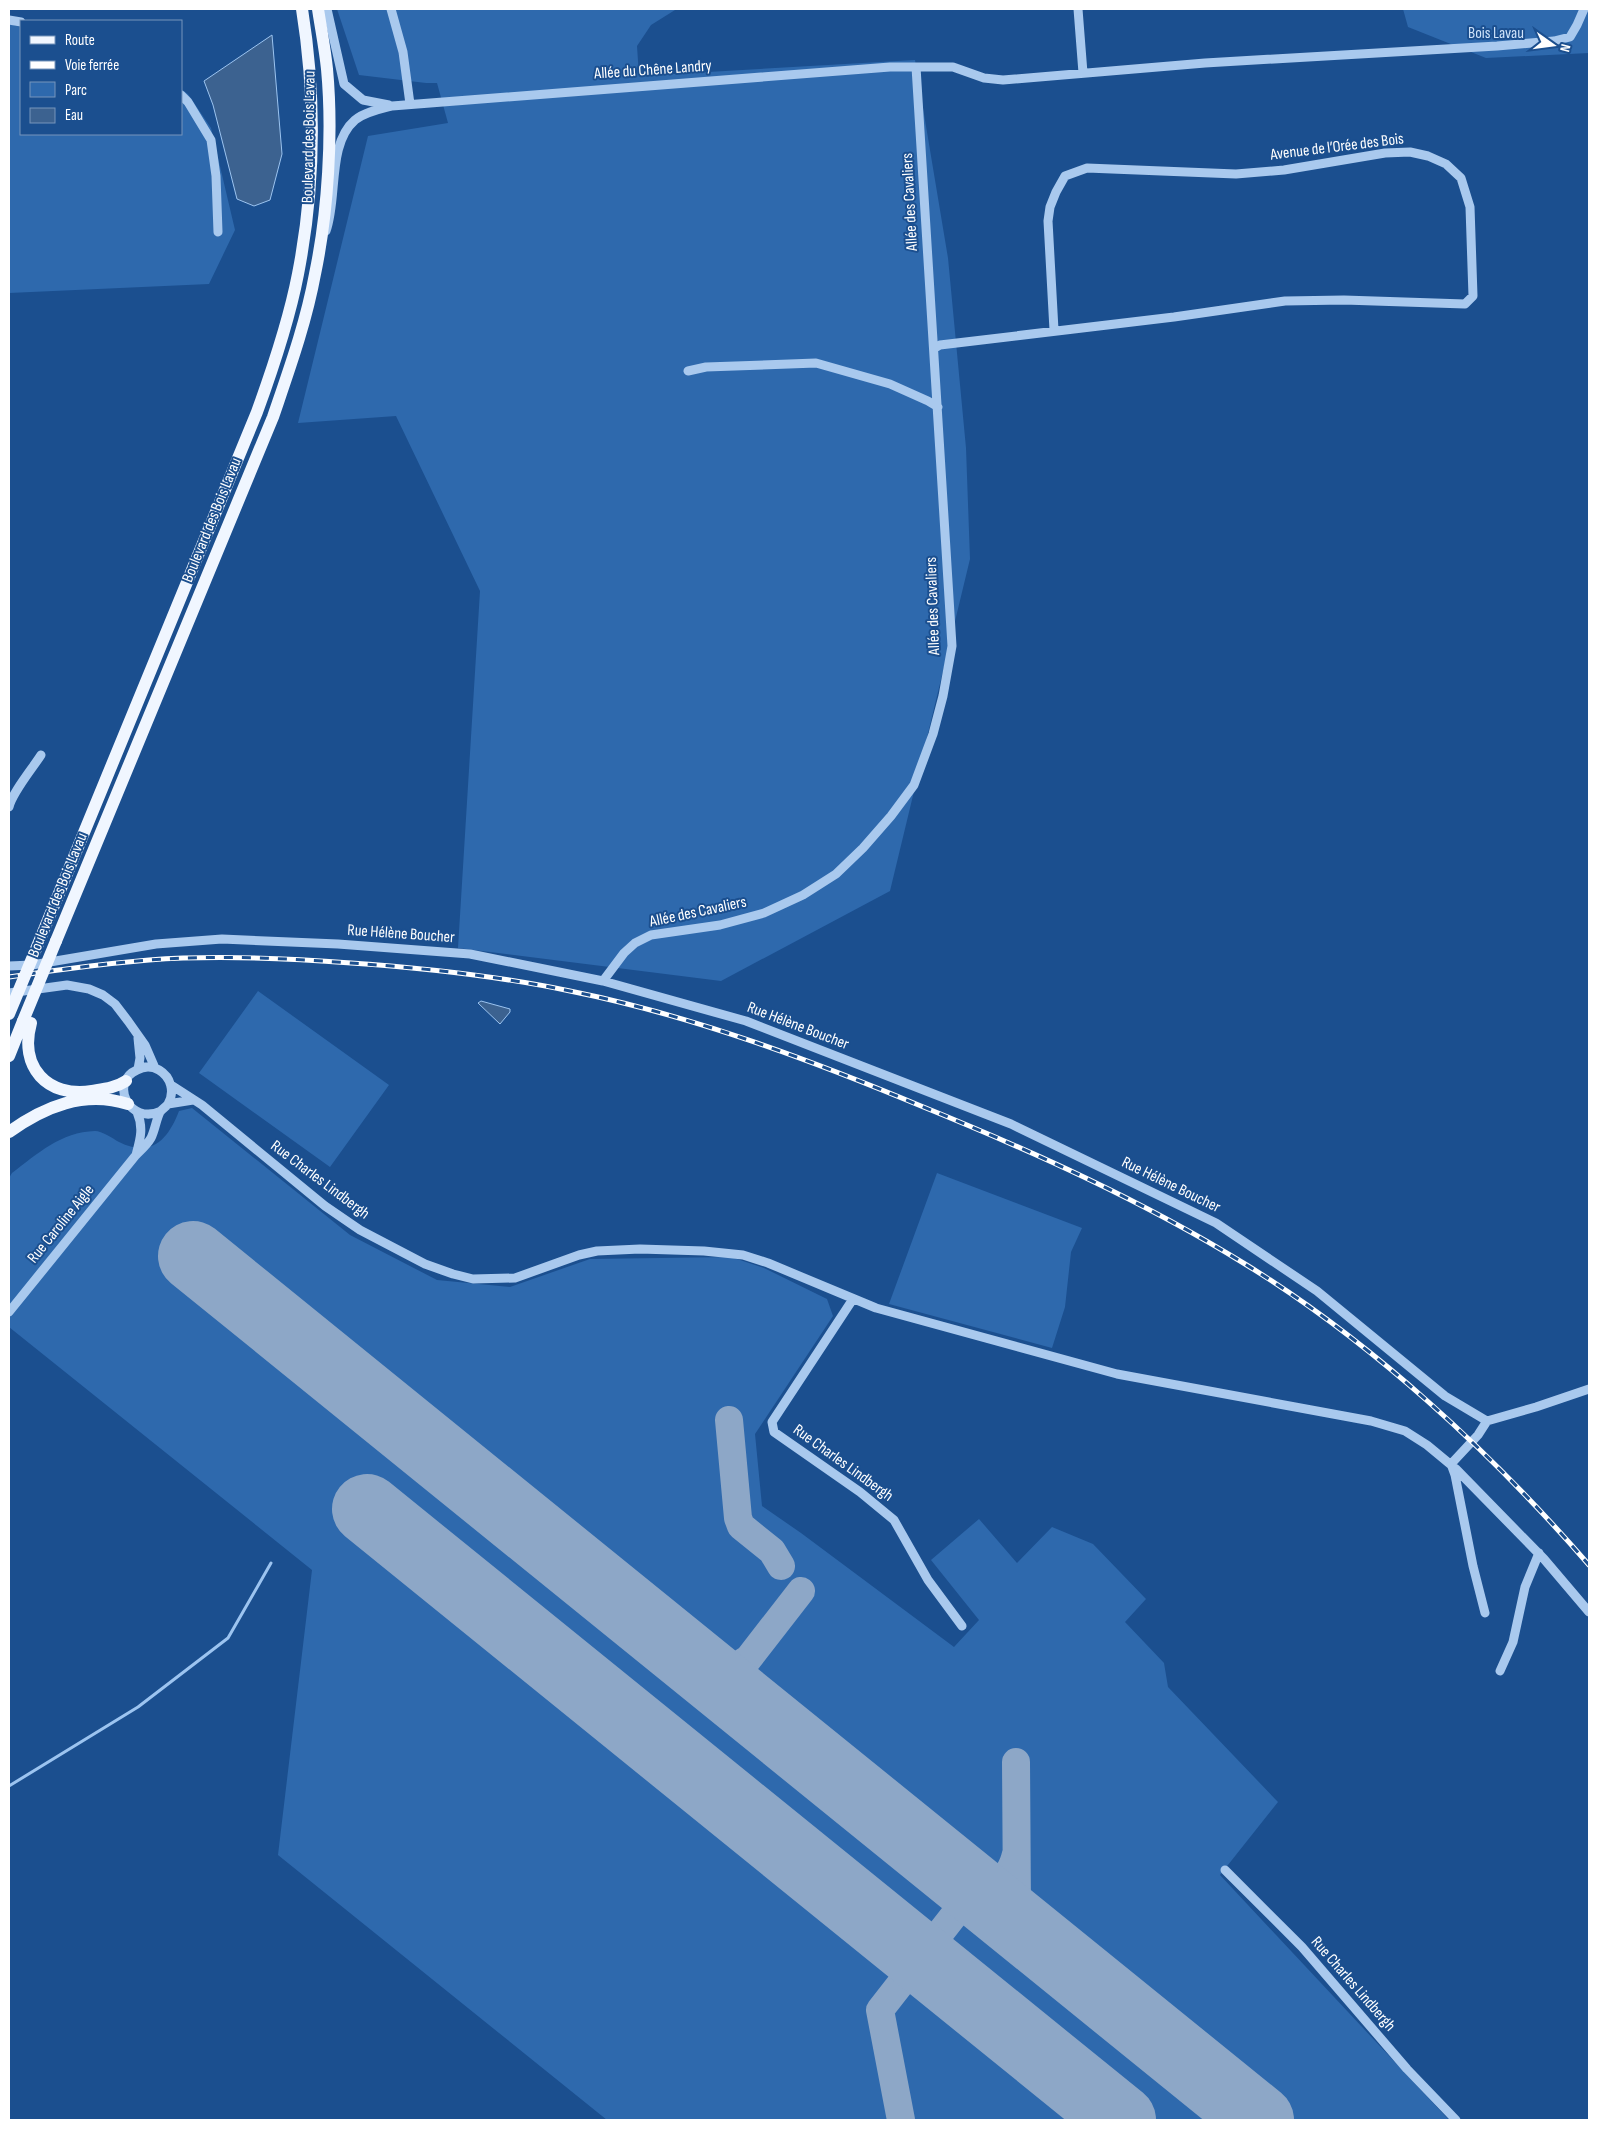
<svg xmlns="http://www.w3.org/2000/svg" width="1598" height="2129" viewBox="0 0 1598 2129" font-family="'Sofia Sans Condensed',sans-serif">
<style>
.green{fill:#2e69ad}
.water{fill:#3c6290;stroke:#9cc4f0}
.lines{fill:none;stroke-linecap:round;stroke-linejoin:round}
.stream{stroke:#9cc4f0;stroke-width:3}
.taxiway{stroke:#8da7c7;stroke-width:28}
.runway{stroke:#8da7c7;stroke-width:70}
.minor{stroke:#a9c9ee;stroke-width:9}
.major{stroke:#f0f6ff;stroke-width:12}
.rail-casing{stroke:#fff;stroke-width:5}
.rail{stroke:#1b4f8f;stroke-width:3;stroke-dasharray:9;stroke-linecap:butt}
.major-bridge{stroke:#f0f6ff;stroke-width:12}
.labels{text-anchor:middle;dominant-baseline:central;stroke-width:4;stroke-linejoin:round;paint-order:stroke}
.park-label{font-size:16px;fill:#cfe3fa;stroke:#1b4f8f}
.street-label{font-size:16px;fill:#fff;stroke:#1b4f8f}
</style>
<rect width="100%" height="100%" fill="#1b4f8f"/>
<path class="green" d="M337,9H700L675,10L651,25L637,46L639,76L915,60L948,258L966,448L970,559L890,891L721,981L458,948L480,591L396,416L298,423L368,136L448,123L437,83H426L359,75Z
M1403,9H1589V53L1486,58L1408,27Z
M9,24L21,27V134H181V89L188,94L211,128L235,230L209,284L9,293Z
M258,991L389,1085L330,1167L199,1073Z
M192,1108L350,1235L437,1280L510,1287L590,1259L731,1257L764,1268L827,1299L833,1316L755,1434L762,1506L801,1533L954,1647L979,1620L931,1560L979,1519L1017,1563L1052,1527L1093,1544L1146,1599L1125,1622L1164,1663L1168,1687L1278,1802L1220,1875L1449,2120H607L278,1855L312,1570L9,1327V1178L12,1173C37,1154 61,1132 95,1131C102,1131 112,1138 119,1142C151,1158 168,1140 179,1111Z
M937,1173L1082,1228L1071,1252L1065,1307L1052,1348L889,1304Z"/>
<path class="water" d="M272,35L282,154L270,200L254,206L237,199L213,105L204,81Z
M481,1001L510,1009V1012L500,1024L478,1003Z"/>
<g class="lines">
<path class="stream" d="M9,1786L138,1707L228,1638L271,1563"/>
<path class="taxiway" d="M729,1420L738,1518L741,1526L772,1551L781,1566
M697,1664C716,1673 729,1673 746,1660
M750,1706C741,1693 737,1683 742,1667L801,1591
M1016,1762L1017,1906L1025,1925L1044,1946
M953,1872C981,1888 1007,1892 1016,1854
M901,2120L880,2010L962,1905L965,1895L959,1877"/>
<path class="runway" d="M193,1256L1259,2120
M367,1509L1121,2120"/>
<path class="minor" d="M327,9L344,84L363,100L389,105
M391,9L403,52L410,104
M1078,9L1083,73
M9,20L21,22
M181,95L188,102L211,140L216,176L218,232
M326,231C338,198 327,144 355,120C365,112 380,109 392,106L890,67H953L984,78L1003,80L1205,63L1497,46L1554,41L1570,37L1577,25L1584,9
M935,348L940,345L1174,317L1285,301L1344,300L1465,304L1473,296L1470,207L1461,178L1446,164L1428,156L1410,152L1385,153L1284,170L1236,174L1087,168L1065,176L1056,192L1050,207L1048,221L1054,330
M688,371L706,367L816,363L890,384L928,401L938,407
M9,807C12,793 32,769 41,755
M9,966L32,965L156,944L222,939L338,944L470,954L603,981L746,1021L1011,1124L1216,1223L1317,1291L1445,1396L1487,1421
M603,981L624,953L635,943L651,935L720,925L764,913L803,895L836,874L863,848L891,816L914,785L933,734L943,696L952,646L916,67
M9,993L67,985L89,989L103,995L115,1004L128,1021L145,1045L155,1068
M138,1069L140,1058L138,1038
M171,1085L202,1105L325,1206L360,1230L425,1264L453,1274L473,1279L515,1278L579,1255L597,1251L640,1249L704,1251L743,1255L768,1263L876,1308L1117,1374L1371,1421L1405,1431L1427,1445L1456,1469L1544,1559L1589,1612
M168,1104L193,1100
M137,1112C144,1128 140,1140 136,1155C141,1150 147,1145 151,1138C155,1130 156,1120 160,1112C162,1109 166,1107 168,1104C175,1092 171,1077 159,1070C152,1066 144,1066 137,1070C109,1082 129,1126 161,1111
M853,1299L772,1422L774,1432L860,1492L894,1520L928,1580L962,1626
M9,1312L136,1155
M1485,1613L1473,1566L1455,1475L1451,1464L1478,1435L1487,1421L1536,1407L1589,1389
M1500,1671L1513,1642L1525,1587L1539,1553
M1225,1870L1302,1947L1407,2069L1456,2120"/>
<path class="major" d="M41,937L257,412C273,368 289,321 298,274C315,187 316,96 302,9
M56,941L273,417C289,370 306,323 315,274C328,212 333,133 327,69C325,49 321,29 318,9
M31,1023C19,1067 47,1098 92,1091C104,1089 115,1088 126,1081
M9,1056L23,1021
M9,1132C44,1107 84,1090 128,1104"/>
<g class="rail-casing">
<path id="rail" d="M9,977C55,970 102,964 149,960C216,955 284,958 351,963C424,968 498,976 570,991C690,1015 808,1059 921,1106C1032,1151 1143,1201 1245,1264C1372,1342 1492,1453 1589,1565"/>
</g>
<use href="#rail" class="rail"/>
<path class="major-bridge" d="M9,1014L41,937
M23,1021L56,941"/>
</g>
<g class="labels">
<g class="park-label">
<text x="1496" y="33">Bois Lavau</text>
</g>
<g class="street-label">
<text transform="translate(653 70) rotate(-4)">Allée du Chêne Landry</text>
<text transform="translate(309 137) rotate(-89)">Boulevard des Bois Lavau</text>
<text transform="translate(1337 147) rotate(-7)">Avenue de l’Orée des Bois</text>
<text transform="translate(910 202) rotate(-93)">Allée des Cavaliers</text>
<text transform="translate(212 520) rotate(-68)">Boulevard des Bois Lavau</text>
<text transform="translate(933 606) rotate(-92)">Allée des Cavaliers</text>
<text transform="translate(58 895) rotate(-68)">Boulevard des Bois Lavau</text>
<text transform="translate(698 912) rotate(-12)">Allée des Cavaliers</text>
<text transform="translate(401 934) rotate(4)">Rue Hélène Boucher</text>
<text transform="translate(798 1026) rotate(21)">Rue Hélène Boucher</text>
<text transform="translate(320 1180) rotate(37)">Rue Charles Lindbergh</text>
<text transform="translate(1171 1185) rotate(26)">Rue Hélène Boucher</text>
<text transform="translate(61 1224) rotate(-51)">Rue Caroline Aigle</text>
<text transform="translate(843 1463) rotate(36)">Rue Charles Lindbergh</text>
<text transform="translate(1353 1984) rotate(49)">Rue Charles Lindbergh</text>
</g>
</g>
<rect width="1598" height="2129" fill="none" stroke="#ffffff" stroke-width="20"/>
<rect x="20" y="20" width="162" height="115" fill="#1b4f8f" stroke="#7695bc"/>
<rect x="30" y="36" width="25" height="8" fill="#f0f6ff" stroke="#7695bc"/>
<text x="65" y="45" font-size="15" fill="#ffffff">Route</text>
<rect x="30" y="61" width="25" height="8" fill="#ffffff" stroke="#7695bc"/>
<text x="65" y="70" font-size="15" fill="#ffffff">Voie ferrée</text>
<rect x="30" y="82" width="25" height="15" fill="#2e69ad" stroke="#7695bc"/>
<text x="65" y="95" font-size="15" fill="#ffffff">Parc</text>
<rect x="30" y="108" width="25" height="15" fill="#3c6290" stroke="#7695bc"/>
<text x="65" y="120" font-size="15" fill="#ffffff">Eau</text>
<g transform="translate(1553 45) rotate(104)" stroke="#1b4f8f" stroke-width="4" paint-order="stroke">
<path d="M0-4L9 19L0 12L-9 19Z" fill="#ffffff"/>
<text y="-8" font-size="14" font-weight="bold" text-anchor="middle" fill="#ffffff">N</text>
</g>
</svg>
